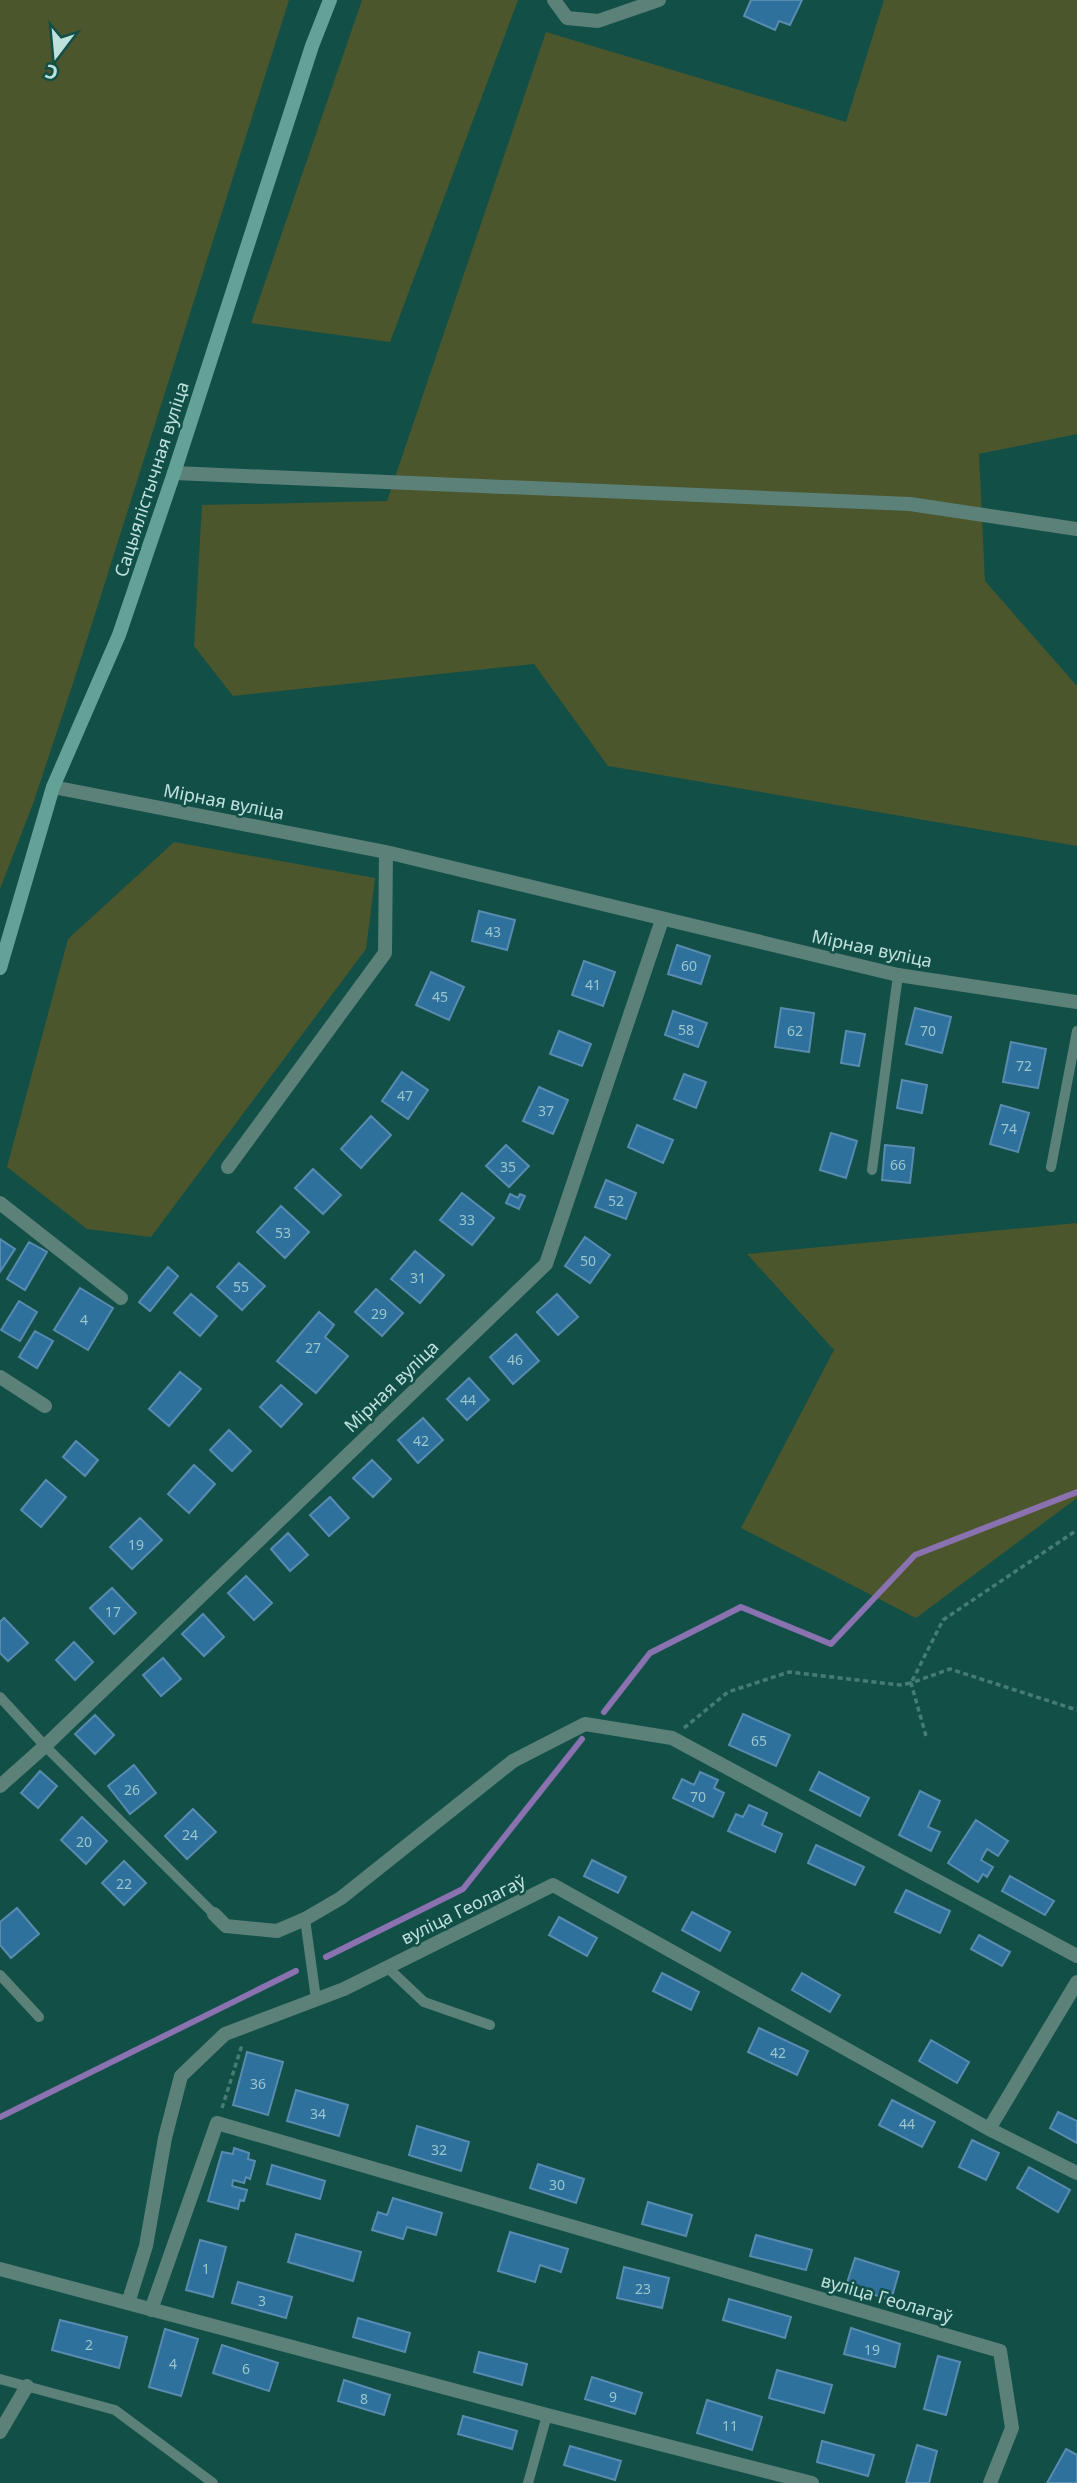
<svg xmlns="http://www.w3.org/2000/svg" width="1077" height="2483" viewBox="0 0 1077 2483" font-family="'Noto Sans',sans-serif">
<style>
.green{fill:#4b562d}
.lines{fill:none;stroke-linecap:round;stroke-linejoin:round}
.stream{stroke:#8a71b0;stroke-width:6}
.building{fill:#2e719d;stroke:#598bb0;stroke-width:2}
.path{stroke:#477c74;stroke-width:3.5;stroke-dasharray:5 3.5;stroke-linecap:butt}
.lane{stroke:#5b8179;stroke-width:10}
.street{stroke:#5b8179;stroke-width:14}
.secondary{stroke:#64a196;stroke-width:14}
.labels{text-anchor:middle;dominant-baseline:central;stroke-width:5;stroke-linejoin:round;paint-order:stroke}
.number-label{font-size:14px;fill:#9ac6cc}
.street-label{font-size:18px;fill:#bee2db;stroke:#124f47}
</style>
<rect width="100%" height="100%" fill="#124f47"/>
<path class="green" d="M0,0H289L78,668L34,801L0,889Z
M362,0H518L390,342L251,323Z
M884,0H1077V434L979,454L985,581L1077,686V846L608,766L534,664L233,696L194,646L202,505L387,501L546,32L846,122Z
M174,842L375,878L366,949L151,1237L87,1229L7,1167L68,939Z
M1077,1223V1498L916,1618L741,1528L834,1350L747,1254Z"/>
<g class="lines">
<path class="stream" d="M604,1712L650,1653L741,1607L831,1644L915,1555L1077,1492
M326,1957L463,1889L582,1739
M0,2117L296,1971"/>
</g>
<path class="building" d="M751,0H802L790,25L779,21L775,30L744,16Z
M479,911L515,920L507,950L472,941Z
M677,945L710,956L701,984L668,974Z
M584,961L615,972L603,1006L572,995Z
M431,972L464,987L449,1020L416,1005Z
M781,1008L814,1013L809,1052L775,1047Z
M915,1008L951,1017L942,1053L906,1044Z
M673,1011L707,1023L698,1047L665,1035Z
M559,1031L591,1044L582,1066L550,1054Z
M846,1031L865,1034L859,1066L841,1063Z
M1011,1042L1046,1049L1038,1088L1003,1082Z
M402,1072L428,1090L408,1119L382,1101Z
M684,1074L706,1082L696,1108L674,1099Z
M902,1080L927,1085L922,1113L897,1108Z
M539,1087L568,1100L553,1134L523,1121Z
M1001,1105L1029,1113L1018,1152L990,1144Z
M371,1116L391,1135L361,1168L341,1149Z
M637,1125L673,1140L663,1163L628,1147Z
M831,1133L857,1141L846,1178L820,1170Z
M506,1145L529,1166L509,1187L486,1166Z
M885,1145L914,1148L910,1183L882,1180Z
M313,1169L341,1195L323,1214L295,1188Z
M606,1180L636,1193L626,1219L595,1207Z
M462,1193L494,1218L472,1245L440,1220Z
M510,1194L518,1198L520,1194L525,1196L519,1209L506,1203Z
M281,1206L309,1232L285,1258L257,1232Z
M585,1237L610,1255L590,1283L565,1266Z
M0,1239L15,1249L0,1272Z
M29,1242L47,1252L25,1290L7,1279Z
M415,1251L444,1275L420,1303L391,1279Z
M239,1263L265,1286L242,1310L217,1287Z
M168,1267L178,1276L150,1311L139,1302Z
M80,1288L113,1308L88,1350L54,1330Z
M376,1289L403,1313L382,1336L355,1312Z
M191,1294L217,1316L200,1336L174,1313Z
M557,1294L578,1317L558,1335L537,1312Z
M19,1301L37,1312L20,1341L1,1330Z
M319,1312L334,1325L325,1337L348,1356L316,1393L277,1361Z
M35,1331L53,1341L37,1368L19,1357Z
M516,1334L539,1361L513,1384L490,1357Z
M180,1372L201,1389L169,1426L149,1409Z
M469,1378L489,1400L467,1420L447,1399Z
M281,1385L302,1404L281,1427L260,1407Z
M423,1418L443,1440L418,1463L398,1440Z
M229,1430L251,1451L232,1471L210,1450Z
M76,1441L98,1460L85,1476L63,1457Z
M372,1460L391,1479L373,1497L353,1478Z
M194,1465L215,1484L189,1513L168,1494Z
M46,1480L66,1497L41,1527L21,1510Z
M330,1497L349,1518L329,1536L310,1515Z
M140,1518L162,1540L132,1569L110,1547Z
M288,1533L308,1555L290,1571L271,1549Z
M246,1576L272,1603L254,1620L228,1593Z
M112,1588L136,1613L114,1634L90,1608Z
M203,1614L224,1637L204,1656L182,1634Z
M4,1618L28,1643L8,1661L0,1653V1622Z
M74,1642L93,1662L75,1680L56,1660Z
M163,1658L181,1679L161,1696L143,1675Z
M743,1714L790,1735L776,1766L729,1745Z
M95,1715L114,1735L95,1754L75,1734Z
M134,1765L156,1793L130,1814L108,1786Z
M40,1771L57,1786L38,1808L21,1793Z
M700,1772L718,1780L714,1788L724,1793L713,1817L673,1798L682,1779L694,1785Z
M819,1772L869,1798L860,1816L810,1790Z
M920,1791L940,1801L928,1827L940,1832L931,1851L899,1835Z
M749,1805L767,1813L762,1825L782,1834L775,1852L728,1831L736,1814L743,1817Z
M193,1809L216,1832L187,1859L165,1836Z
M82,1817L107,1841L86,1864L61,1840Z
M976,1820L1008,1841L998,1856L987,1849L981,1860L993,1867L987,1877L983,1874L978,1882L948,1863Z
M816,1845L864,1867L855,1885L808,1863Z
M592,1860L626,1877L618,1893L584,1876Z
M124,1861L146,1883L124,1905L102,1883Z
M1010,1876L1054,1901L1045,1915L1002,1891Z
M906,1890L950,1911L940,1933L895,1912Z
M17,1908L39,1934L11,1958L0,1945V1922Z
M692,1912L730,1932L720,1951L682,1930Z
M559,1917L597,1938L587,1956L549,1935Z
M979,1935L1010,1952L1002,1966L971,1949Z
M662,1973L699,1992L691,2010L653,1991Z
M802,1973L840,1995L830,2012L792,1990Z
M759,2028L808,2051L797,2075L748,2052Z
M931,2040L969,2062L957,2083L919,2061Z
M247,2052L283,2062L268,2115L233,2105Z
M296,2090L348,2105L339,2136L287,2121Z
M892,2100L935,2122L922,2147L879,2125Z
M1058,2112L1077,2121V2143L1050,2128Z
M417,2126L469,2142L461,2171L409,2155Z
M972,2140L999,2153L986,2180L959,2167Z
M234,2148L249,2153L248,2159L255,2161L250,2179L246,2177L244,2183L233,2180L232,2186L247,2190L244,2201L240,2200L238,2209L208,2201L222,2152L233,2154Z
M538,2164L584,2179L576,2203L530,2188Z
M272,2165L325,2181L320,2199L267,2184Z
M1029,2167L1070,2190L1058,2212L1017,2188Z
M393,2198L442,2213L436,2235L407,2227L403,2239L372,2230L378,2212L387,2215Z
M648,2202L692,2215L686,2236L642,2224Z
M510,2232L568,2249L561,2272L540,2265L535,2282L498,2271Z
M296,2234L361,2252L353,2281L288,2262Z
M756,2235L812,2250L806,2270L750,2256Z
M200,2240L226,2247L213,2297L186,2290Z
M855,2258L899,2272L891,2300L846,2286Z
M624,2267L669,2278L662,2308L617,2298Z
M238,2282L292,2297L286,2318L232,2303Z
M729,2299L791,2317L785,2338L723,2320Z
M358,2318L410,2333L405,2352L353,2337Z
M60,2320L127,2337L119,2368L52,2350Z
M851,2328L900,2344L895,2367L844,2354Z
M165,2329L198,2339L181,2396L149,2387Z
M222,2345L278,2363L269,2391L213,2373Z
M479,2352L527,2364L522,2385L474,2372Z
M938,2356L960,2362L946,2415L924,2409Z
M777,2370L832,2385L824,2413L769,2398Z
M592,2377L642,2393L635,2414L585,2399Z
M344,2380L390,2395L384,2415L338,2401Z
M707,2400L762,2417L752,2450L697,2433Z
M463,2416L517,2431L512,2449L458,2434Z
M822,2441L874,2455L868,2476L817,2462Z
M917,2445L937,2451L929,2483H906Z
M570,2446L621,2461L615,2480L564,2465Z
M1066,2449L1077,2455V2483H1047Z"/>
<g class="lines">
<path class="path" d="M684,1728L728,1692L789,1672L900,1685L911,1683L943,1620L1077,1530
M926,1736L911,1683L950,1669L1077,1710
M222,2108L242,2045"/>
<path class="lane" d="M1051,1167L1077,1031
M872,1170L898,975
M0,1697L45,1746L214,1914
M305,1919L316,1999
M387,1967L424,2002L490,2025
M0,1975L39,2017
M0,2379L115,2410L213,2483
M528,2483L547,2415"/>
<path class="street" d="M554,0L567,18L598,21L659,0
M174,473L910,504L1077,529
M53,787L386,852L898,975L1077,1002
M228,1167L385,953L386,852
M0,1203L121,1298
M0,1377L45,1406
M0,1786L45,1746L546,1264L662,920
M214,1914L226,1926L277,1931L305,1919L341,1898L513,1761L585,1724L672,1738L1077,1956
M989,2129L1077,1982
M0,2269L547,2415L812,2483
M128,2303L146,2246L165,2138L181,2076L225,2034L344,1989L553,1885L989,2129L1077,2173
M151,2310L217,2123L1000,2351L1012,2428L990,2483
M0,2432L27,2386"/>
<path class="secondary" d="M0,968L53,787L119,635L174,473L312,46L330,0"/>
</g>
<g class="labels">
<g class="number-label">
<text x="493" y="931">43</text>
<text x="689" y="965">60</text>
<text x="593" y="984">41</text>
<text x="440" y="996">45</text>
<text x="686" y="1029">58</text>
<text x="795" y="1030">62</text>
<text x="928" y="1030">70</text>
<text x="1024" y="1065">72</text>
<text x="405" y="1095">47</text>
<text x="546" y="1110">37</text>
<text x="1009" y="1128">74</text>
<text x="898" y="1164">66</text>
<text x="508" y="1166">35</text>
<text x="616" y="1200">52</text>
<text x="467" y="1219">33</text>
<text x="283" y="1232">53</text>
<text x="588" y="1260">50</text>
<text x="418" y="1277">31</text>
<text x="241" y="1286">55</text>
<text x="379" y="1313">29</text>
<text x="84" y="1319">4</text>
<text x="313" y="1347">27</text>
<text x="515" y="1359">46</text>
<text x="468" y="1399">44</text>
<text x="421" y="1440">42</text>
<text x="136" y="1544">19</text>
<text x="113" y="1611">17</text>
<text x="759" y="1740">65</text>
<text x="132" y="1789">26</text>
<text x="698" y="1796">70</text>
<text x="190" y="1834">24</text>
<text x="84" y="1841">20</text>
<text x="124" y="1883">22</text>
<text x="778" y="2052">42</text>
<text x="258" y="2083">36</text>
<text x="318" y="2113">34</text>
<text x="907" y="2123">44</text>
<text x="439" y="2149">32</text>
<text x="557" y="2184">30</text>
<text x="206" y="2268">1</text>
<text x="643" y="2288">23</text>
<text x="262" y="2300">3</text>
<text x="89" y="2344">2</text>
<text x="872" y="2349">19</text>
<text x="173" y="2363">4</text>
<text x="246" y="2368">6</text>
<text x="613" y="2396">9</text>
<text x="364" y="2398">8</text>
<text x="730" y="2425">11</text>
</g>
<g class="street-label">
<text transform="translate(151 479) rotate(-72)">Сацыялістычная вуліца</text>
<text transform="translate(224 801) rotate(11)">Мірная вуліца</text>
<text transform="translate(872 948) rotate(12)">Мірная вуліца</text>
<text transform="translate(391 1386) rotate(-44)">Мірная вуліца</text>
<text transform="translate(463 1909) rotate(-26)">вуліца Геолагаў</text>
<text transform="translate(887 2298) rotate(16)">вуліца Геолагаў</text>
</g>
</g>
<g transform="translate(56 56) rotate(196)" stroke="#124f47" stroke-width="5" paint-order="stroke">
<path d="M0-5L12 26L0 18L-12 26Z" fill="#bee2db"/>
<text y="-10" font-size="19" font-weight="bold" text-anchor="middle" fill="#bee2db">С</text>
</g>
</svg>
